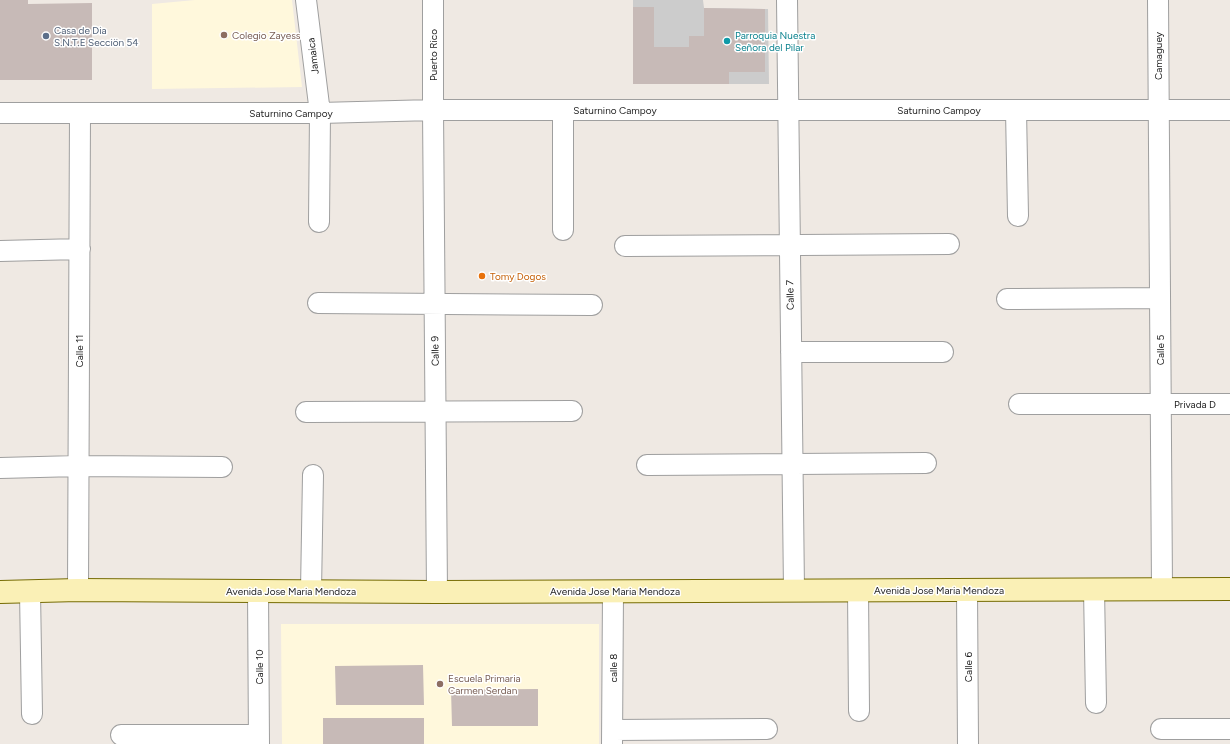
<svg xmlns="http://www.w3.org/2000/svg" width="1230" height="744" viewBox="0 0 1230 744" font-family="Figtree,sans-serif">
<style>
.education{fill:#fff8dc}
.religious{fill:#ccc}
.building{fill:#c7bab7}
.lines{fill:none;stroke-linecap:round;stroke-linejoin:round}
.street-casing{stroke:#9f9f9f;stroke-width:22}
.secondary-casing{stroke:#766c04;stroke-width:24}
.street{stroke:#fff;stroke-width:20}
.secondary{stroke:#faf0b6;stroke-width:22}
.education-dot{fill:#8d6e63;stroke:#fff;stroke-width:1.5}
.service-dot{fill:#5c6f8a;stroke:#fff;stroke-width:1.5}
.culture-dot{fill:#0f9aa8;stroke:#fff;stroke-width:1.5}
.food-dot{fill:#e8710a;stroke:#fff;stroke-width:1.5}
.labels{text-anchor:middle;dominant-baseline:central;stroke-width:3;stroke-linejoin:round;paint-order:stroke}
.service-label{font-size:10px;fill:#4e5e75;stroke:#fff;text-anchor:start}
.education-label{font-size:10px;fill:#785e54;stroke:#fff;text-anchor:start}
.culture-label{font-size:10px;fill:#0d838f;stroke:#fff;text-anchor:start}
.street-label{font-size:10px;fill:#1e1e1e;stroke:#fff}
.food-label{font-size:10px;fill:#c56008;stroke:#fff;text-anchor:start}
</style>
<rect width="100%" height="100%" fill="#efe9e3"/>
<path class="education" d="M195,0H292L302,87L152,89V4Z
M281,624H599V744H282Z"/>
<path class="religious" d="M633,0H703L704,8L768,9L769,84H633Z"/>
<path class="building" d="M0,0H28V4L92,3V80H0Z
M633,7H654V47H689V36H704V8L765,9V72H729V84H633Z
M423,665L424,705H336L335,666Z
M538,689V726H452L451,690Z
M323,718H424V744H323Z"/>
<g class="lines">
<g class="street-casing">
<path id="street" d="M306,0L320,113L319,222
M433,0V110L437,592
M787,0L794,590
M1158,0L1162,589
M1016,110L1018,216
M0,113H320L433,110H1230
M563,230V110
M625,246L949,244
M0,251L80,249
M1007,299L1160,298
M318,303L592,305
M791,352H943
M1019,404H1230
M306,412L572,411
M647,465L926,463
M0,468L78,466L222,467
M967,589L968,744
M1094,589L1096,703
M78,590L80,113
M258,590L259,744
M858,590L859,711
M311,591L313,475
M30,592L32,714
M1161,729H1230
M613,730L767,729
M121,735H259
M612,744L613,592"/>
</g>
<g class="secondary-casing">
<path id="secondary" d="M0,592L78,590L437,592L1230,589"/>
</g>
<use href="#street" class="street"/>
<use href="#secondary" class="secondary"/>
</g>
<g class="education-dot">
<circle cx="224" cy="35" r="4"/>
<circle cx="440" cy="684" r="4"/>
</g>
<circle class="service-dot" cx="46" cy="36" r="4"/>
<circle class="culture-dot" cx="727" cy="41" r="4"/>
<circle class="food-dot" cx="482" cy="276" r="4"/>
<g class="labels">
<g class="service-label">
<text x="54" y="30">Casa de Dia<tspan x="54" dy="12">S.N.T.E Secciön 54</tspan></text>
</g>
<g class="education-label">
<text x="232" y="35">Colegio Zayess</text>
<text x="448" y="678">Escuela Primaria<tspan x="448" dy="12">Carmen Serdan</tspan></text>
</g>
<g class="culture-label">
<text x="735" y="35">Parroquia Nuestra<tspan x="735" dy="12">Señora del Pilar</tspan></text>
</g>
<g class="street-label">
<text transform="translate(433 55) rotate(-90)">Puerto Rico</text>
<text transform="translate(313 56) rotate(-97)">Jamaica</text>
<text transform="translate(1158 56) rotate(-90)">Camaguey</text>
<text x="615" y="110">Saturnino Campoy</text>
<text x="939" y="110">Saturnino Campoy</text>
<text x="291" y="113">Saturnino Campoy</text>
<text transform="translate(790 295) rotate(-91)">Calle 7</text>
<text transform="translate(1160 350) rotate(-90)">Calle 5</text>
<text transform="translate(79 351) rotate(-90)">Calle 11</text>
<text transform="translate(435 351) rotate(-91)">Calle 9</text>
<text x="1195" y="404">Privada D</text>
<text x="939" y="590">Avenida Jose Maria Mendoza</text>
<text x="291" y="591">Avenida Jose Maria Mendoza</text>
<text x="615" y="591">Avenida Jose Maria Mendoza</text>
<text transform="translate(259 667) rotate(-90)">Calle 10</text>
<text transform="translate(968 667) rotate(-90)">Calle 6</text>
<text transform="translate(613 668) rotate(-90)">calle 8</text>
</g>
<g class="food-label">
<text x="490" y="276">Tomy Dogos</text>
</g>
</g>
</svg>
